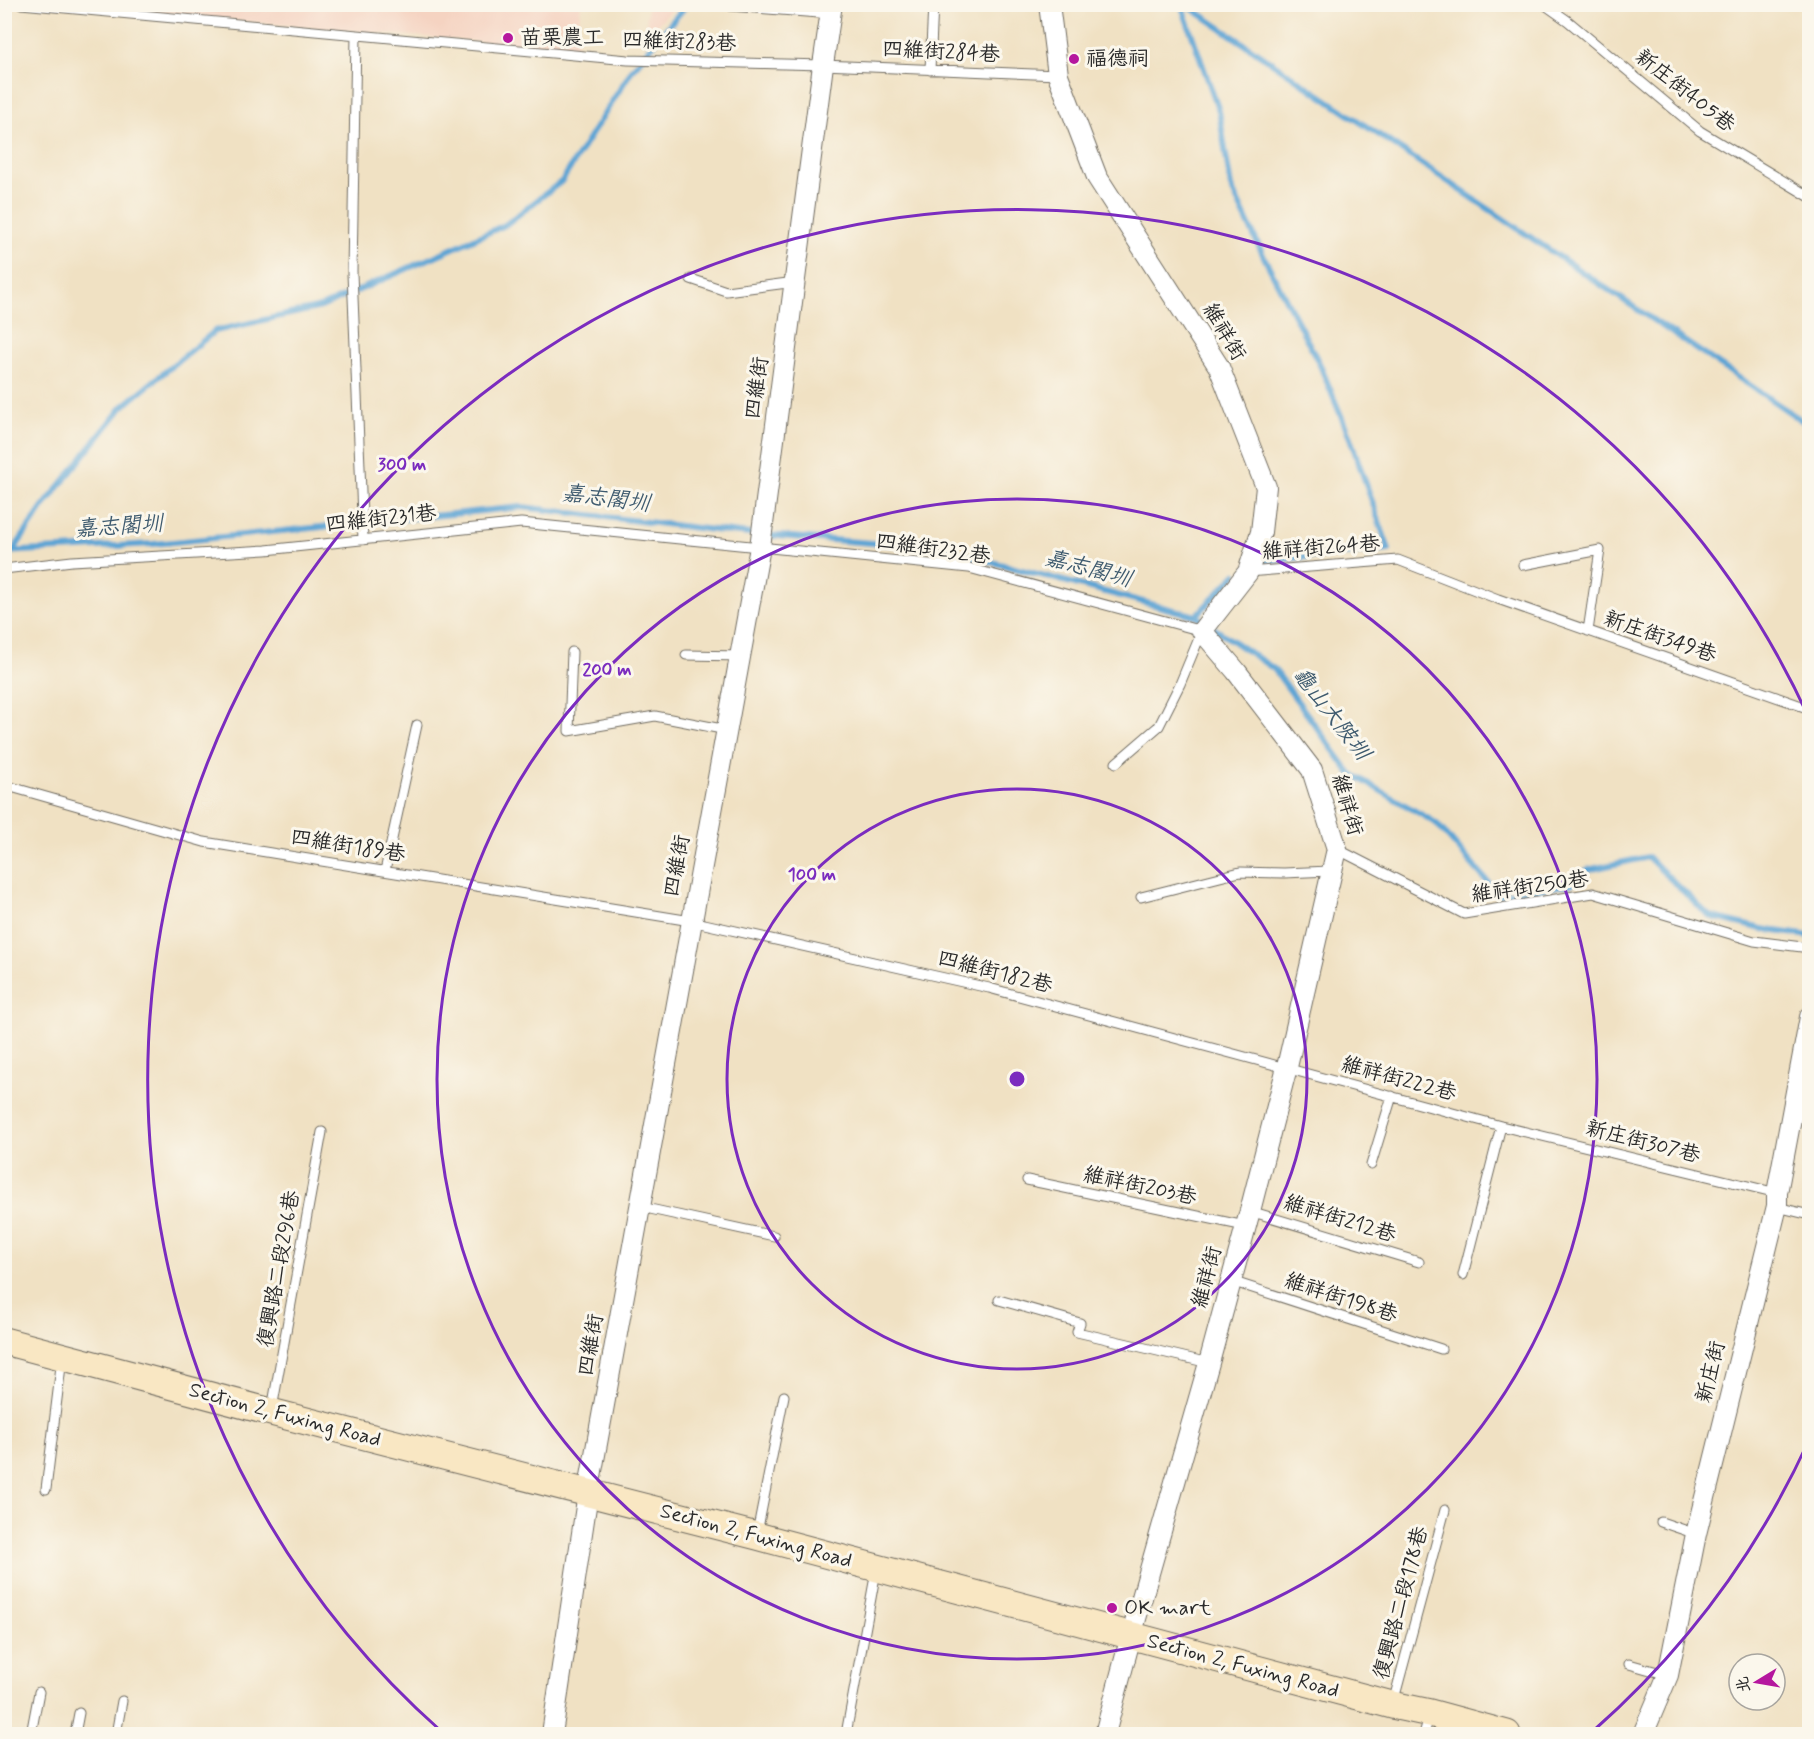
<svg xmlns="http://www.w3.org/2000/svg" width="1814" height="1739" viewBox="0 0 1814 1739" font-family="Mynerve,'LXGW WenKai TC',sans-serif">
<style>
.built{fill:#f5d3c1}
.lines{fill:none;stroke-linecap:round;stroke-linejoin:round}
.stream{stroke:#5da4d4;stroke-width:6}
.lane-casing{stroke:#706b60;stroke-width:11}
.street-casing{stroke:#706b60;stroke-width:22}
.secondary-casing{stroke:#706b60;stroke-width:29}
.lane{stroke:#fff;stroke-width:9}
.street{stroke:#fff;stroke-width:20}
.secondary{stroke:#f9e7c3;stroke-width:27}
.ring{fill:none;stroke:#7b2cbf;stroke-width:3}
.poi-dot{fill:#b5179e;stroke:#fbf7ec;stroke-width:2}
.labels{text-anchor:middle;dominant-baseline:central;stroke-width:6;stroke-linejoin:round;paint-order:stroke}
.poi-label{font-size:21px;fill:#2b2b2b;stroke:#fbf7ec;text-anchor:start}
.street-label{font-size:21px;fill:#2b2b2b;stroke:#fbf7ec}
.water-label{font-size:22px;font-style:italic;fill:#3f5b6f;stroke:#fbf7ec}
.centre{fill:#7b2cbf;stroke:#fbf7ec;stroke-width:3}
.ring-label{font-size:18px;text-anchor:middle;font-weight:bold;fill:#7b2cbf;stroke:#fbf7ec;stroke-width:6;stroke-linejoin:round;paint-order:stroke}
</style>
<rect width="100%" height="100%" fill="#fbf7ec"/>
<filter id="ink" filterUnits="userSpaceOnUse"><feTurbulence type="fractalNoise" baseFrequency=".0167" numOctaves="2"/><feDisplacementMap in="SourceGraphic" scale="12" xChannelSelector="R" yChannelSelector="G"/><feConvolveMatrix kernelMatrix="1 2 1 2 8 2 1 2 1" color-interpolation-filters="sRGB"/></filter>
<filter id="wash" filterUnits="userSpaceOnUse"><feTurbulence type="fractalNoise" baseFrequency=".008" numOctaves="4" result="noise"/><feDisplacementMap in="SourceGraphic" scale="24" xChannelSelector="R" yChannelSelector="G"/><feGaussianBlur stdDeviation="1.35" result="paint"/><feColorMatrix in="noise" values="0 0 0 0 0 0 0 0 0 0 0 0 0 0 0 0 0 1.4 0 .05"/><feComposite in="paint" operator="in"/></filter>
<g filter="url(#wash)">
<rect width="100%" height="100%" fill="#f0e1c3"/>
<path class="built" d="M49,5H581L576,50Z
M648,5H677L645,37Z"/>
<g class="lines">
<path class="stream" d="M1181,4L1219,111L1231,187L1265,259L1320,365L1349,435L1389,550L1261,561L1256,563
M1185,4L1810,426
M13,551L43,507L122,407L215,331L321,307L505,225L562,181L632,70L687,4
M4,552L153,544L522,507L739,533L939,548L1196,616L1274,669L1350,773L1436,823L1499,895L1571,884L1587,870L1648,857L1709,916L1762,929L1810,936
M1196,616L1236,574"/>
</g>
</g>
<g filter="url(#ink)">
<g class="lines">
<g class="lane-casing">
<path id="lane" d="M21,4L628,60L823,65L1058,75
M1544,4L1568,21L1700,131L1810,197
M730,6L831,14
M356,35L352,273L363,540
M930,70L933,4
M691,279L726,291L795,282
M1523,565L1600,550L1588,631
M4,569L72,561L266,550L521,523L969,568L1202,631L1180,684L1159,726L1116,763
M1248,572L1398,560L1498,599L1810,709
M572,652L569,731L655,716L727,730
M686,655L741,656
M4,785L204,842L691,921L989,988L1501,1126L1777,1193
M1337,849L1464,914L1593,893L1754,941L1810,948
M385,871L417,725
M1141,897L1240,872L1284,873L1330,871
M1371,1165L1392,1096
M1027,1180L1245,1226
M641,1207L774,1236
M1777,1207L1810,1215
M1250,1211L1419,1262
M1463,1275L1501,1126
M1231,1281L1441,1349
M999,1300L1080,1323L1077,1332L1209,1363
M272,1409L322,1132
M46,1489L62,1358
M1661,1522L1696,1534
M757,1533L784,1396
M1629,1664L1668,1675
M1393,1703L1445,1510
M31,1734L39,1692
M75,1734L79,1713
M116,1734L122,1701
M846,1734L876,1571
M1424,1734L1429,1717"/>
</g>
<g class="street-casing">
<path id="street" d="M1049,4L1058,75L1097,177L1219,367L1266,487L1261,532L1248,572L1202,631L1236,671L1312,770L1337,849L1287,1067L1250,1211L1209,1363L1131,1636L1105,1734
M552,1734L588,1493L760,547L823,65L832,4
M1643,1734L1668,1675L1696,1534L1777,1206V1193L1810,1017"/>
</g>
<g class="secondary-casing">
<path id="secondary" d="M4,1341L271,1412L757,1536L1392,1705L1430,1713L1507,1734"/>
</g>
<use href="#lane" class="lane"/>
<use href="#street" class="street"/>
<use href="#secondary" class="secondary"/>
</g>
</g>
<g class="ring">
<circle cx="1017" cy="1079" r="290"/>
<circle cx="1017" cy="1079" r="580"/>
<path d="M1809 1440A870 870 0 0 1 1593 1731M441 1731A870 870 0 1 1 1809 718"/>
</g>
<g class="poi-dot">
<circle cx="508" cy="38" r="6"/>
<circle cx="1074" cy="59" r="6"/>
<circle cx="1112" cy="1608" r="6"/>
</g>
<g class="labels">
<g class="poi-label">
<text x="520" y="38">苗栗農工</text>
<text x="1086" y="59">福德祠</text>
<text x="1124" y="1608">OK mart</text>
</g>
<g class="street-label">
<text transform="translate(679 42) rotate(2)">四維街283巷</text>
<text transform="translate(941 52) rotate(3)">四維街284巷</text>
<text transform="translate(1685 91) rotate(38)">新庄街405巷</text>
<text transform="translate(1224 332) rotate(59)">維祥街</text>
<text transform="translate(757 388) rotate(-82)">四維街</text>
<text transform="translate(381 519) rotate(-6)">四維街231巷</text>
<text transform="translate(1321 548) rotate(-4)">維祥街264巷</text>
<text transform="translate(933 549) rotate(8)">四維街232巷</text>
<text transform="translate(1660 637) rotate(19)">新庄街349巷</text>
<text transform="translate(1347 805) rotate(74)">維祥街</text>
<text transform="translate(348 846) rotate(9)">四維街189巷</text>
<text transform="translate(677 866) rotate(-79)">四維街</text>
<text transform="translate(1530 887) rotate(-8)">維祥街250巷</text>
<text transform="translate(995 972) rotate(14)">四維街182巷</text>
<text transform="translate(1399 1079) rotate(15)">維祥街222巷</text>
<text transform="translate(1643 1142) rotate(14)">新庄街307巷</text>
<text transform="translate(1140 1186) rotate(12)">維祥街203巷</text>
<text transform="translate(1340 1219) rotate(17)">維祥街212巷</text>
<text transform="translate(279 1269) rotate(-80)">復興路二段296巷</text>
<text transform="translate(1207 1277) rotate(-75)">維祥街</text>
<text transform="translate(1341 1298) rotate(18)">維祥街198巷</text>
<text transform="translate(591 1345) rotate(-80)">四維街</text>
<text transform="translate(1711 1372) rotate(-76)">新庄街</text>
<text transform="translate(285 1415) rotate(15)">Section 2, Fuxing Road</text>
<text transform="translate(756 1536) rotate(15)">Section 2, Fuxing Road</text>
<text transform="translate(1401 1603) rotate(-75)">復興路二段178巷</text>
<text transform="translate(1243 1666) rotate(15)">Section 2, Fuxing Road</text>
</g>
<g class="water-label">
<text transform="translate(606 499) rotate(7)">嘉志閣圳</text>
<text transform="translate(119 527) rotate(-4)">嘉志閣圳</text>
<text transform="translate(1088 569) rotate(15)">嘉志閣圳</text>
<text transform="translate(1331 714) rotate(52)">龜山大陂圳</text>
</g>
</g>
<circle cx="1017" cy="1079" r="9" class="centre"/>
<g class="ring-label">
<text x="402" y="470">300 m</text>
<text x="607" y="675">200 m</text>
<text x="812" y="880">100 m</text>
</g>
<rect width="1814" height="1739" fill="none" stroke="#fbf7ec" stroke-width="24"/>
<g transform="translate(1757 1682) rotate(259)"><circle r="28" fill="#fbf7ec" stroke="#a8a59f" stroke-width="1.5"/>
<path d="M0-4.5L10 22L0 15L-10 22Z" fill="#b5179e"/>
<text y="-9" font-size="16" font-weight="bold" text-anchor="middle" fill="#2b2b2b">北</text>
</g>
</svg>
